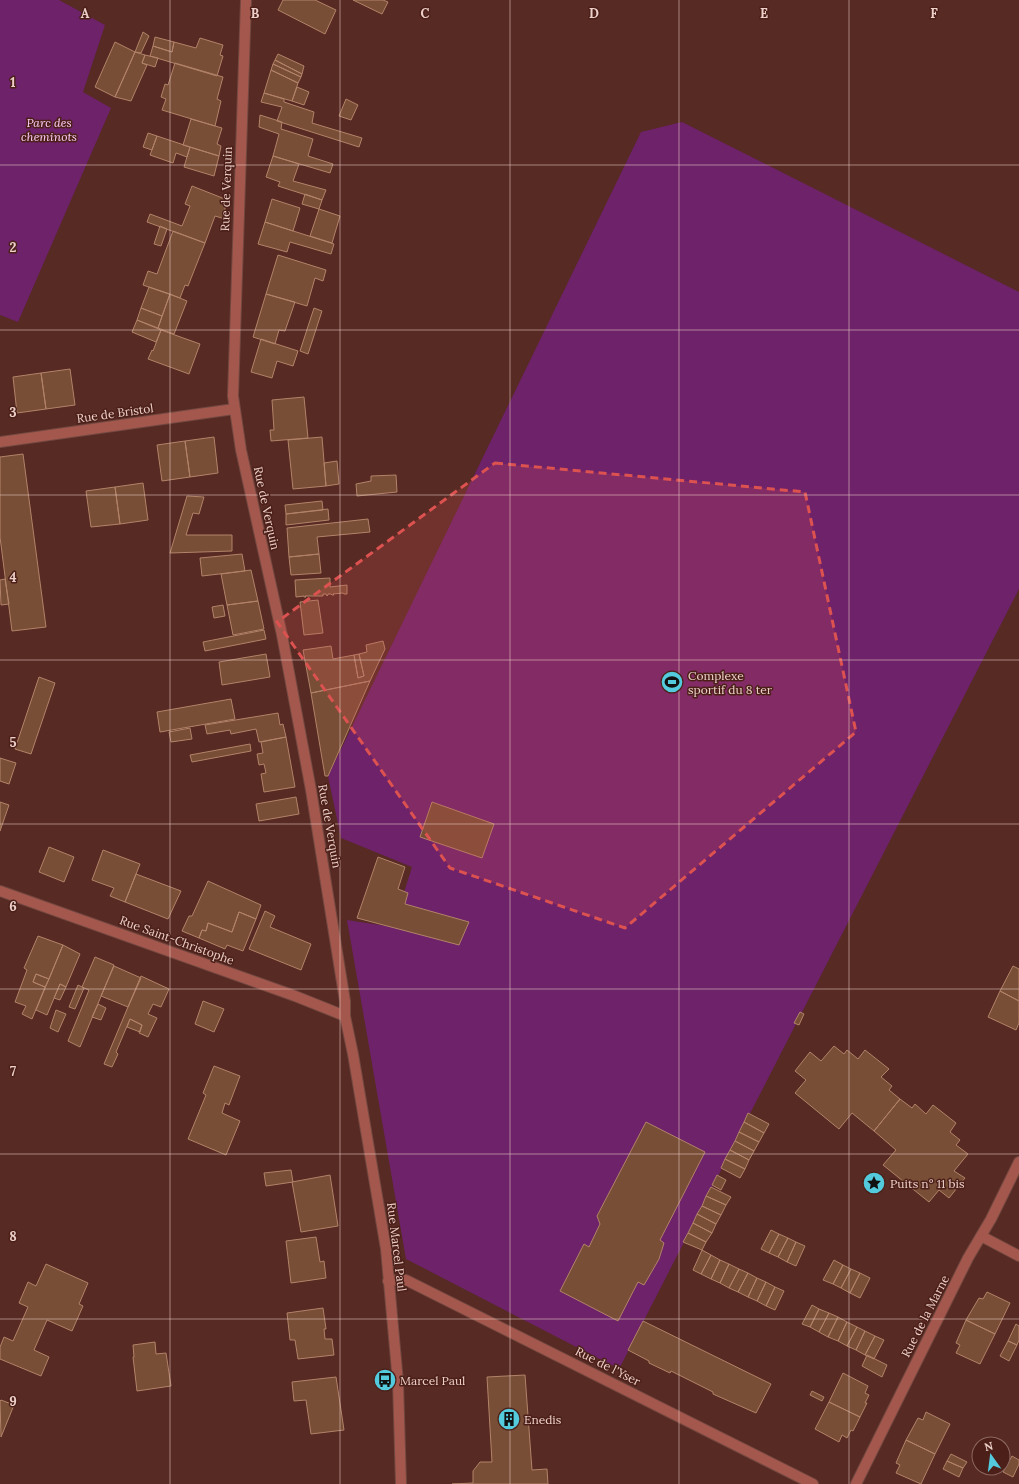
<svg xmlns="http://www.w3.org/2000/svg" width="1019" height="1484" viewBox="0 0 1019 1484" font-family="Lora,serif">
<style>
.green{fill:#6d2269}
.building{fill:#784e36;stroke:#b28369}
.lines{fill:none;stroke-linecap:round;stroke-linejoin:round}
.minor-casing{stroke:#724841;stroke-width:12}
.minor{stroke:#a4574c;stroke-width:10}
.marked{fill:#dc5250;fill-opacity:0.2;stroke:#dc5250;stroke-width:3;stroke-dasharray:8 5;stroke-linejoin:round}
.grid{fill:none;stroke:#edd0ca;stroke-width:1;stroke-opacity:0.55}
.labels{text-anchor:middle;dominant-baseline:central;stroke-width:3;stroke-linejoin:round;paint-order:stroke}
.park-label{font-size:12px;font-style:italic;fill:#fdccf8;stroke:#4c2019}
.street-label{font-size:12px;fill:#edd0ca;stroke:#4c2019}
.poi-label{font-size:12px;fill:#edd0ca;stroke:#4c2019;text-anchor:start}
.grid-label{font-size:13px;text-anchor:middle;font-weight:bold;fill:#edd0ca;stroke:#4c2019;stroke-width:3;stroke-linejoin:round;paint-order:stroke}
</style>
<rect width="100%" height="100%" fill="#572a23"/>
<path class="green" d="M0,0H59L105,25L83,92L111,108L18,322L0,315Z
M682,122L1019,292V589L619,1369L406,1259L347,920L393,927L412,867L341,838L328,776L641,132Z"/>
<path class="building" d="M283,0H315L336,10L325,34L278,10Z
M353,0H383L388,2L382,14Z
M143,32L149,36L141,53L135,52Z
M155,37L174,42L172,52L153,46Z
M200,38L223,45L220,55L223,56L217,76L150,56L153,46L172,52L174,42L196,48Z
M115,42L135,52L115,97L95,87Z
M135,52L145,55L142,63L147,65L131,101L115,97Z
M278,54L304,66L302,74L275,60Z
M145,55L158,58L155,67L142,63Z
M275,60L302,74L301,77L273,64Z
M175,63L223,77L217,99L221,101L215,126L162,110L166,99L161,97L165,84L168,85Z
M273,64L301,77L298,83L271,70Z
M271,70L298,83L292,101L264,93Z
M297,87L309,92L304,105L292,101Z
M264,93L284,99V102L314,112L312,123L362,138L359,147L277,121L282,107L261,102Z
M346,99L358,105L351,120L339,116Z
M260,115L282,122L281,129L313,139L308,156L333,164L330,173L273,156L279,134L259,127Z
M191,119L222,128L217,144L221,146L219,156L183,145Z
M148,133L157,136L152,150L143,147Z
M157,136L190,147L187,157L176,153L173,163L150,155Z
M190,147L219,156L214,176L184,167Z
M273,156L299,164L293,181L326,190L322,200L278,186L280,182L266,177Z
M192,186L225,199V219L215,216L205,243L147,222L150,214L182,226L190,206L185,204Z
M305,194L322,200L319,209L302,204Z
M272,199L300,208L293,231L265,222Z
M319,209L340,216L332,243L310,236Z
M265,222L334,244L331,254L290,242L287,252L258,244Z
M160,226L167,229L161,246L154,244Z
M173,231L205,243L188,286L185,285L180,298L143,285L148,271L157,274Z
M278,255L326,270L323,281L315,278L307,306L266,294Z
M149,287L170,294L162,316L141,308Z
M170,294L187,301L174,334L158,328Z
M266,294L295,302L285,331L279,330L275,344L253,337Z
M141,308L162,316L158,328L137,320Z
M314,308L322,311L308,354L300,351Z
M137,320L161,330L156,342L132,332Z
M161,330L200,344L189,374L148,359L152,350L153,351Z
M261,339L298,351L293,366L277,361L272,378L251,372Z
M70,369L75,405L46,409L41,373Z
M41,373L46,409L17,413L13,377Z
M304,397L308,438L271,441L270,430H274L272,400Z
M214,437L218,473L190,477L185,441Z
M322,437L326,486L293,489L288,440Z
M185,441L190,477L162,481L157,445Z
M23,454L46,627L12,631L0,537V457Z
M337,461L339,484L326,486L324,463Z
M396,475L397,492L357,496L356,484L371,481V476Z
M143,483L148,520L120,524L115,487Z
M115,487L120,524L91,527L86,491Z
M187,496L204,497L199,514L193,513L186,535H232V551L170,553Z
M322,501L323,510L286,514L285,505Z
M328,509L329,520L286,525V514Z
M368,519L370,532L317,537L319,554L289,557L287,528Z
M242,554L245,571L202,576L200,558Z
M319,554L321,573L291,575L289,557Z
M251,570L258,601L227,605L221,574Z
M330,578V587L347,585V594H344L343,593L333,594L334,595H332L331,594H328V595L327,596L326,594H323V596H305L306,597H304V596L296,597L295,580Z
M5,579L9,604L1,605L0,580Z
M318,600L323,633L304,635L300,602Z
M258,601L264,629L233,635L227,605Z
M223,605L225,616L214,618L212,607Z
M264,630L266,639L205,651L203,642Z
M383,641L385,649L370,681L311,693L303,650L331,646L333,659L354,655L358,678L364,676L359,654L367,652L366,645Z
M266,654L270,677L222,685L219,662Z
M359,654L364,676L358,678L354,655Z
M39,677L55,683L31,754L15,749Z
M370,681L328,776H325L311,693Z
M231,699L235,719L160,732L157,712Z
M278,713L280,725L283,724L286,737L259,742L256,729L231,734L230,730L207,734L205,725Z
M190,728L192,739L171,742L169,732Z
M286,737L295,787L264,792L261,774L266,773L264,764L259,765L257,754L263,753L261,742Z
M250,744L251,751L192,762L190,755Z
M0,758L16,763L9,784L0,781Z
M296,797L299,814L259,821L256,804Z
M0,802L9,805L0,831Z
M432,802L494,824L482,858L420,837Z
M49,847L74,857L64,882L39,872Z
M103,850L140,864L125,902L110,896L114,888L92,880Z
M378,857L405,867L398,889L408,893L405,904L469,922L459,945L357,918Z
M136,874L181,891L168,919L125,902Z
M208,881L261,905L256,919L239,912L232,932L208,923L206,931L202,930L199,938L182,931L189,916H192Z
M265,911L275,916L270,927L311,944L301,970L249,949Z
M239,912L256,919L243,951L227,945L225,949L199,938L202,930L206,931L208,923L232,932Z
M38,936L63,945L49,979L36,974L33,982L45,987L32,1019L22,1014L26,1006L15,1002L27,970L24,968Z
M63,945L80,954L66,987L60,984L47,1015L36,1010Z
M95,957L114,965L80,1047L68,1041L89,990L82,987Z
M114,966L141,978L128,1007L101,996Z
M1013,966L1019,969V1001L1000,991Z
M36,974L49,979L45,987L33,982Z
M141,976L169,989L161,1007L153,1004L148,1014L157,1018L148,1037L139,1033L142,1025L130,1019L116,1052L118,1054L112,1067L104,1064Z
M60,984L66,987L60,1000L54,998Z
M78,985L84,988L75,1009L69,1007Z
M1000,991L1019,1001V1023L1016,1030L988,1017Z
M203,1001L224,1009L214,1032L195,1024Z
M98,1004L106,1008L101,1020L92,1017Z
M56,1010L66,1014L58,1032L50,1028Z
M800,1012L804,1014L799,1025L794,1023Z
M130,1019L142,1025L140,1032L127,1027Z
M834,1046L844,1054L847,1050L858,1059L865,1050L889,1069L881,1077L892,1086L889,1090L900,1099L874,1131L852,1113L839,1129L795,1093L806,1080L795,1071L810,1052L821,1061Z
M214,1066L240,1076L229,1105L225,1103L222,1113L240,1121L226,1155L188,1139L206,1095L203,1093Z
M900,1099L912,1108L915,1104L926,1114L933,1105L956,1123L950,1132L960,1140L956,1145L968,1154L954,1171L965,1178L949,1198L939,1190L929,1202L883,1165L896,1150L874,1131Z
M748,1113L769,1124L764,1133L744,1122Z
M646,1122L705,1152L660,1240L664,1243L659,1259L644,1285L638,1282L618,1321L560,1291L584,1244L589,1247L600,1224L597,1216Z
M744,1122L764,1133L759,1142L739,1132Z
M739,1132L759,1142L754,1151L735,1141Z
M735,1141L754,1151L749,1160L730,1150Z
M730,1150L749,1160L745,1169L725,1159Z
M725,1159L745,1169L740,1178L721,1168Z
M291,1170L293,1182L266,1186L264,1173Z
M330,1175L338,1226L301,1232L292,1182Z
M717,1175L726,1180L721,1190L712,1185Z
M711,1187L731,1197L726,1205L706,1196Z
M706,1196L726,1205L721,1215L702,1206Z
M702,1206L721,1215L716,1224L697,1214Z
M697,1214L716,1224L712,1233L693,1223Z
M693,1223L712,1233L706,1242L688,1233Z
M771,1230L779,1234L769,1253L761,1249Z
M688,1233L706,1242L702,1250L683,1242Z
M779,1234L788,1238L778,1257L769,1253Z
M316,1237L320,1262L324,1261L326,1278L291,1283L286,1241Z
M788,1238L796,1242L787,1262L778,1257Z
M796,1242L805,1246L796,1266L787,1262Z
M702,1250L711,1255L701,1274L693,1270Z
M711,1255L720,1260L711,1279L701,1274Z
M720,1260L729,1264L720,1283L711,1279Z
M834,1260L843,1265L833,1284L823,1280Z
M46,1264L88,1283L79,1304L83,1306L72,1331L47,1320L34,1350L49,1357L41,1376L0,1359V1347L4,1337L13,1341L28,1307L19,1303L28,1282L36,1286Z
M729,1264L739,1269L729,1288L720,1283Z
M843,1265L851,1269L841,1288L833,1284Z
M739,1269L748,1273L738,1292L729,1288Z
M851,1269L860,1273L850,1293L841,1288Z
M748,1273L757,1278L748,1297L738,1292Z
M860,1273L870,1278L860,1298L850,1293Z
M757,1278L766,1282L757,1301L748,1297Z
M766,1282L775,1287L766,1306L757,1301Z
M775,1287L784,1291L775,1310L766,1306Z
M987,1292L1010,1303L995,1334L966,1320L979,1298L983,1299Z
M812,1305L819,1309L810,1327L802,1324Z
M323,1308L326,1329H324L325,1339H332L334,1355L298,1359L295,1340H290L287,1313Z
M819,1309L829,1313L819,1332L810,1327Z
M829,1313L838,1317L828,1337L819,1332Z
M838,1317L847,1322L838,1341L828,1337Z
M966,1320L995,1334L980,1364L956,1353L960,1345L956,1343Z
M643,1321L771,1384L756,1413L713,1394V1392L671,1371L670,1373L649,1363V1361L628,1350Z
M847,1322L857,1327L847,1346L838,1341Z
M1016,1324L1019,1326V1340L1017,1345L1008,1341Z
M857,1327L865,1331L856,1350L847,1346Z
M865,1331L875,1336L865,1355L856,1350Z
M875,1336L884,1340L874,1359L865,1355Z
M1008,1341L1017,1345L1009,1361L1000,1356Z
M155,1342L156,1354L166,1353L171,1386L137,1391L133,1357H134L133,1345Z
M867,1355L887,1365L882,1377L862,1366Z
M843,1373L868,1386L865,1393L869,1395L865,1403H867L860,1417L829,1402Z
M525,1375L532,1470L547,1469L548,1484H452L473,1483V1471L480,1462H492L487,1377Z
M336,1377L344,1430L311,1434L306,1400L294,1401L292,1382Z
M812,1391L824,1397L822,1401L810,1395Z
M1,1400L14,1405L1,1437L0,1401Z
M829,1402L860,1417L853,1431L851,1430L847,1438L842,1435L839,1442L815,1429Z
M926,1412L950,1424L935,1454L906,1440L918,1418L923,1420Z
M906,1440L935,1454L921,1484L896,1473L900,1465L896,1463Z
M951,1454L967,1462L963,1468L947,1461Z
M1012,1456L1019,1460V1464L1013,1477L1003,1472Z
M947,1461L963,1468L959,1477L943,1469Z"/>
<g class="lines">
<g class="minor-casing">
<path id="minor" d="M246,0L233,396L241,450L282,635L311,790L345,1001V1016L353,1054L386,1249L398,1382L401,1484
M0,442L234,409
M0,891L295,996L345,1016
M981,1236L1019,1256
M388,1281L406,1280L813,1484
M856,1484L968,1258L991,1219L1019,1162"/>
</g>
<use href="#minor" class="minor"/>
</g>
<path class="marked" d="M495,463L805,492L856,732L625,928L450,868L277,622Z"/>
<path class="grid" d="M170,0V1484M340,0V1484M510,0V1484M679,0V1484M849,0V1484M0,165H1019M0,330H1019M0,495H1019M0,660H1019M0,824H1019M0,989H1019M0,1154H1019M0,1319H1019"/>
<defs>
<g id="stadium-disc" transform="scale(1.15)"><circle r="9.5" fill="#54cadd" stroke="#4c2019"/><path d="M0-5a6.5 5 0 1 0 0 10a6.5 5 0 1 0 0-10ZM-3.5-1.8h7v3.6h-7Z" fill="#111"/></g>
<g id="sight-disc" transform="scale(1.15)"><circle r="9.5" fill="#54cadd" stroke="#4c2019"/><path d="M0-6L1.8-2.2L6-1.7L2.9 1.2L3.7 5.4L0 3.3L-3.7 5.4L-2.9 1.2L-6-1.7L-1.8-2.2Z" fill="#111"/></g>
<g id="bus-disc" transform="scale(1.15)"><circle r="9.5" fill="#54cadd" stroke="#4c2019"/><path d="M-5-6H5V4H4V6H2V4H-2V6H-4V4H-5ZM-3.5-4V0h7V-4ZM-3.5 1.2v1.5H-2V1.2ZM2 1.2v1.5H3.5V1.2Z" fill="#111"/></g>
<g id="building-disc" transform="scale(1.15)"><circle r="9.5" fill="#54cadd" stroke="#4c2019"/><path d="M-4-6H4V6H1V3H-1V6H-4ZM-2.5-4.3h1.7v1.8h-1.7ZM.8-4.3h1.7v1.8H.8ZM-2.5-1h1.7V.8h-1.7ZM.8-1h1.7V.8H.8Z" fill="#111"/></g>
</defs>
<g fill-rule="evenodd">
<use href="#stadium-disc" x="672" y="682"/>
<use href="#sight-disc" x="874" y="1183"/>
<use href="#bus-disc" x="385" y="1380"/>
<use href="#building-disc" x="509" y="1419"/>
</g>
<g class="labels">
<g class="park-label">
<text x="49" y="122">Parc des<tspan x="49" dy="14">cheminots</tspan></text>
</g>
<g class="street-label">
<text transform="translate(226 189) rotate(-88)">Rue de Verquin</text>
<text transform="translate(115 413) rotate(-8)">Rue de Bristol</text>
<text transform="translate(267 508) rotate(78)">Rue de Verquin</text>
<text transform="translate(330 826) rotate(80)">Rue de Verquin</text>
<text transform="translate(177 940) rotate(20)">Rue Saint-Christophe</text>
<text transform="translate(397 1247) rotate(83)">Rue Marcel Paul</text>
<text transform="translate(925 1316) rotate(-63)">Rue de la Marne</text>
<text transform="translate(608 1366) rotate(27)">Rue de l'Yser</text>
</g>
<g class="poi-label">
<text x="688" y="675">Complexe<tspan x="688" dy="14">sportif du 8 ter</tspan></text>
<text x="890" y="1183">Puits n° 11 bis</text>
<text x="400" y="1380">Marcel Paul</text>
<text x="524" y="1419">Enedis</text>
</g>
</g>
<g class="grid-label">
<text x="85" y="18">A</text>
<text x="255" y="18">B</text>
<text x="425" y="18">C</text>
<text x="594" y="18">D</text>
<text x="764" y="18">E</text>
<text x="934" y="18">F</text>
<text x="13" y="87">1</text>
<text x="13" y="252">2</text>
<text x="13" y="417">3</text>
<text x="13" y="582">4</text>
<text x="13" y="747">5</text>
<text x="13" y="911">6</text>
<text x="13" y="1076">7</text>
<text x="13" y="1241">8</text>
<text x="13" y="1406">9</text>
</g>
<g transform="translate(991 1456) rotate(346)"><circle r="19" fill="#4c2019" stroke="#8c6660"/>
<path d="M0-3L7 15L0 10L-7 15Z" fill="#54cadd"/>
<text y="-6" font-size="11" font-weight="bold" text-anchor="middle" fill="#edd0ca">N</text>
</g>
</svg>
